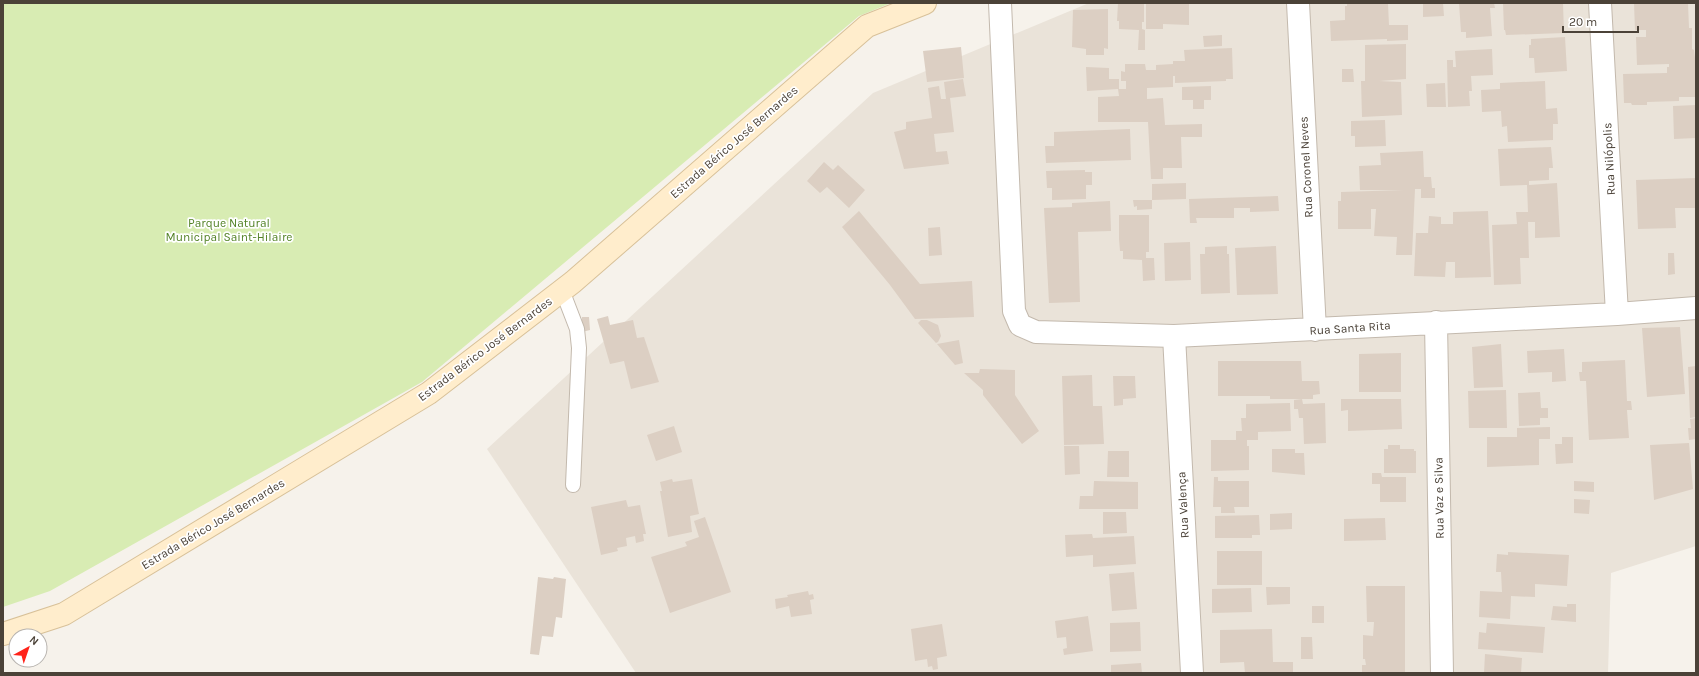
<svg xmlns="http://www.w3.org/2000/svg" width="1699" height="676" viewBox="0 0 1699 676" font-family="Karla,sans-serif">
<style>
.residential{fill:#eae3d9}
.green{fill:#d8ecb3}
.building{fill:#dccfc3}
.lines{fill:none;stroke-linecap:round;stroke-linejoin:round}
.service-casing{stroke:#c3b9ad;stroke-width:16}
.minor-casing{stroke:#c3b9ad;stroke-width:24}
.secondary-casing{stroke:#d8c199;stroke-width:24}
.service{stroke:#fff;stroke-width:14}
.minor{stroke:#fff;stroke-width:22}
.secondary{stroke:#ffedcc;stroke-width:22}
.labels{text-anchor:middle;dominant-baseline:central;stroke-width:3.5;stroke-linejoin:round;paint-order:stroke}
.street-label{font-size:12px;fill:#4b4238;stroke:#fff}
.park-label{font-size:12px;fill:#538227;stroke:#fff}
</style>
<rect width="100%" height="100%" fill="#f6f2eb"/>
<path class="residential" d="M1089,3H1696V546L1611,573L1608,673H636L487,449L873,93Z"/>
<path class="green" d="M3,3H891L859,16L422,382L50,591L3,607Z"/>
<path class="building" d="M1118,3H1144V22H1142V29L1145,30V50H1138L1139,30L1119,29V21H1117Z
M1146,3H1189V25L1163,24V29H1146Z
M1347,3L1388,4L1389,25H1408V40L1387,41V39L1331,41L1330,21L1345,20V6H1347Z
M1423,3H1443L1444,16L1423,17Z
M1459,3H1494L1495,8H1490L1492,36L1466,38V32H1461Z
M1503,3H1563L1564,33L1506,35L1505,30H1504Z
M1634,3H1688L1689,28H1692V49L1694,50L1696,66V97H1679V101L1647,102V105H1632L1631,103H1624L1623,74L1667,73V67H1669V64L1637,65L1636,37H1646V30H1635Z
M1108,9V49L1104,48V55H1086V49L1072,47L1073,10Z
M1222,35V46L1204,47L1203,36Z
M1565,37L1567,71L1535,73L1534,58H1529V45H1531V39Z
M1406,44V79L1379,81L1401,82L1402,115L1362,117L1361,81H1365V45Z
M961,47L964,78L927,82L923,51Z
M1232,48L1233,79H1226V81L1175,83V76H1173V87L1147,88V99L1163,98L1165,125L1202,124V137H1181L1182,168H1163V179H1151L1148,122H1098V97L1119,96L1118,89L1087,91L1086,67L1109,68V79H1119V89H1126V81H1121V71L1125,72V64H1145L1146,70H1156V65L1173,64V61H1185L1184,50Z
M1492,49L1493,75L1471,76L1472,91H1469L1470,106L1448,107L1447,60H1453V67H1456L1455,51Z
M1342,69H1353L1354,82H1342Z
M963,79L966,96L950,98L954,132L934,134L936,152L947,151L949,164L904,169L894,132L906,129V122L932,118L928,88L939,86L941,99H946L944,82Z
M1545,81L1546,109L1557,108L1558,124H1553V140L1508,142L1507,126L1502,127L1501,111L1482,112L1481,90L1500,89V83Z
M1445,83L1446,107H1427L1426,84Z
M1211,86V100H1204V109H1193V100H1182V87Z
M1696,105V138L1674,139L1673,106Z
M1385,120L1386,146L1355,147V136H1351V121Z
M1130,129L1131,160L1046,163L1045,146H1054V132Z
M1551,147L1553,168H1549V180L1529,181V185L1557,183L1560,237L1535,238V222H1528L1529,258H1520L1521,284L1494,285L1492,225L1517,224L1516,212H1528L1527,185L1500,186L1498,149Z
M1423,151L1424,177H1431L1432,188H1435V198H1421V189H1415L1412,255H1396L1397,237L1374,236L1376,209H1371V229H1338V201H1341V192L1404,190H1360L1359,166L1381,165L1380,153Z
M824,162L833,170L838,165L865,190L849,208L827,187L820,193L807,181Z
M1085,170V172H1092V185H1086V199L1052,200V188H1047L1046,171Z
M1696,178V208H1675L1676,228L1638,229L1636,180Z
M1186,183V199L1152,200V184Z
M1278,196L1279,211L1250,212V208H1234V218H1196L1197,223H1190L1189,199Z
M1133,200H1152V209L1137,210V206L1134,207Z
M1110,201L1111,231L1078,232L1080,302L1049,303L1044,208L1072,207V203Z
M859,211L920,284L972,281L974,317L915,319L890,285L842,227Z
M1488,211L1491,277L1455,278V262H1446L1445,277L1414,276L1416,233H1428L1429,216L1441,217V224H1453V212Z
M1119,215H1149V252H1146V258H1154L1155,280L1143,281L1142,260L1123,259V251H1120L1119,239Z
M940,227L942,255L929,256L928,228Z
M1190,242L1191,280L1165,281L1164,243Z
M1227,246V254H1229L1230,293L1201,294L1200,254H1205V247Z
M1276,246L1278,294L1237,295L1235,248Z
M1668,253H1674L1675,274L1668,275Z
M608,316L610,325L633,320L637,338L644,337L659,382L631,389L624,361L610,364L597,319Z
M582,317H589L590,330L582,332Z
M921,320H927L938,325L941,336L938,342L936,343L918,323Z
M1680,327L1685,394L1647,397L1642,328Z
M959,340L963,363L955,365L937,344Z
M1501,344L1503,387L1474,388L1472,347Z
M1564,349L1566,381L1552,382V372L1528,373L1527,351Z
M1401,353V392H1359V354Z
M1625,360L1627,401H1631L1632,410H1627L1629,438L1589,440L1586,381H1580L1579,372H1582V362Z
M1218,361H1301L1302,381H1319L1320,394L1313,395V399H1270V396H1218Z
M1696,366V417L1690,418L1688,367Z
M980,369L1015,370V395L1039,431L1022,444L983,395V390L964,373H979Z
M1092,375L1093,406H1102L1104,444L1064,445L1062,376Z
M1113,376H1135L1136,398L1123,399V405L1114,406Z
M1506,390L1507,428H1469L1468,391Z
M1540,392L1541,408H1548V418H1540V425L1519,426L1518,393Z
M1302,399L1303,404L1325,403L1326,443L1304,444L1303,418H1299L1298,409H1294V400Z
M1341,399H1401L1402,429L1348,431V410L1341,411Z
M1290,403L1291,431L1258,432V440H1247V446H1249V470L1211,471V440H1236V431H1242L1241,418H1246V404Z
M1696,418V439L1689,440L1688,428H1691L1690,419Z
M674,426L682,452L656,461L647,435Z
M1550,427V439H1539V465L1487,467V437H1517V428Z
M1562,437H1573V463L1556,464L1555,444H1562Z
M1689,443L1693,489L1654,500L1650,445Z
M1388,445H1400V449H1414V451H1416V473H1384V449H1388Z
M1064,446H1079L1080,474L1065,475Z
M1272,449H1295V453H1304L1305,475L1272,472Z
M1108,451H1129V477H1107Z
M1372,473H1381L1382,477H1406V502H1380V484H1372Z
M1214,477H1218V481H1249V507H1234L1235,513H1221V507H1213Z
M672,479L673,482L692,479L699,514L690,516L692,532L668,537L660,491H662L660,482Z
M1094,481L1138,482V509H1079L1080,496H1093Z
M1574,481L1594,482V492L1574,491Z
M1574,499L1590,500L1589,514L1574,513Z
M626,500L628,507L640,505L646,534H643L644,541L636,543L635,536L626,538L627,546L617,548L618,551L601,555L591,507Z
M1103,512H1126L1127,533L1103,534Z
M1292,513V529L1270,530V514Z
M1259,515L1260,535H1252V538H1215V516Z
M705,517L731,592L670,613L651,557L687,546L685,542L699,537L694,521Z
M1385,518L1386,540L1344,541V519Z
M1092,534L1093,538L1134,536L1136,564L1093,567V555L1066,557L1065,535Z
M1217,551H1262V585H1217Z
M1508,552L1569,555L1567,586L1535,584V597L1511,596L1510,619L1479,617L1480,591L1502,592L1501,572H1496L1497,554L1508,555Z
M1134,572L1137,609L1112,611L1109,574Z
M538,577L553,579L554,577L566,579L562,618L556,617L553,637L542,636L539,655L530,654Z
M1366,586H1405V673H1362V665H1366L1365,659H1363V635L1373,636L1374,622H1367Z
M1266,587H1290V604L1267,605Z
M1251,588L1252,612L1212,613V589Z
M808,591L809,595L813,594L814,599L810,600L812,614L791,617L789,606L776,609L775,599L788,597L787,595Z
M1567,604H1576V622L1551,620L1553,606L1567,607Z
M1312,606H1324V623H1312Z
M1088,616L1093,651L1064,655L1063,649L1067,648L1066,637L1057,638L1055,621Z
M1140,622L1141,651L1110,652V623Z
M1487,623L1545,627L1543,653L1478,649L1479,632L1486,633Z
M942,624L947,656L937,658L938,669L933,670L932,666L928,667L927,659L915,661L911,629Z
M1272,629L1273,662H1293V673H1245L1244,662L1220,663V630Z
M1301,637H1312L1313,659H1301Z
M1485,654L1522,658L1521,673H1484Z
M1141,663L1142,673H1111V665Z"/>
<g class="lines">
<g class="service-casing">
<path id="service" d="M562,290L577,329L579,348L573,485"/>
</g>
<g class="minor-casing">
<path id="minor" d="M1000,3L1014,311L1020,325L1036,332L1174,336L1617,314L1696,308
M1298,3L1315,330
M1600,3L1617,314
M1436,322L1442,673
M1174,336L1192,673"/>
</g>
<g class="secondary-casing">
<path id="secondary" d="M3,634L64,614L429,393L573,282L867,26L925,3"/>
</g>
<use href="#service" class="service"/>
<use href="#minor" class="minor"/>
<use href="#secondary" class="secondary"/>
</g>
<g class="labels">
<g class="street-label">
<text transform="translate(734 142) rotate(-41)">Estrada Bérico José Bernardes</text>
<text transform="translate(1609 159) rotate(-93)">Rua Nilópolis</text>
<text transform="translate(1306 167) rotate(-93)">Rua Coronel Neves</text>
<text transform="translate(1350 328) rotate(-4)">Rua Santa Rita</text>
<text transform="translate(485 349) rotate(-37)">Estrada Bérico José Bernardes</text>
<text transform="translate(1439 498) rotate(-91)">Rua Vaz e Silva</text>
<text transform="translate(1183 505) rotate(-93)">Rua Valença</text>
<text transform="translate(213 524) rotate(-31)">Estrada Bérico José Bernardes</text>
</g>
<g class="park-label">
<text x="229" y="223">Parque Natural<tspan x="229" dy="14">Municipal Saint-Hilaire</tspan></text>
</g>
</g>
<rect width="1699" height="676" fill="none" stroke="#4b4238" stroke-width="8"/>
<g transform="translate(28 648) rotate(40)"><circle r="19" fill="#ffffff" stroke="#b7b3af"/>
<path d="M0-3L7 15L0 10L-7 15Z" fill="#ff2319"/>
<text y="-6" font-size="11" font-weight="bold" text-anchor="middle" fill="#4b4238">N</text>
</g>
<path d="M1563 26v6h75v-6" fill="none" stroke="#4b4238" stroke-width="2"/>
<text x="1569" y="26" font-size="12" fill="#4b4238" stroke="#ffffff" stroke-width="3" paint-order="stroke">20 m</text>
</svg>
